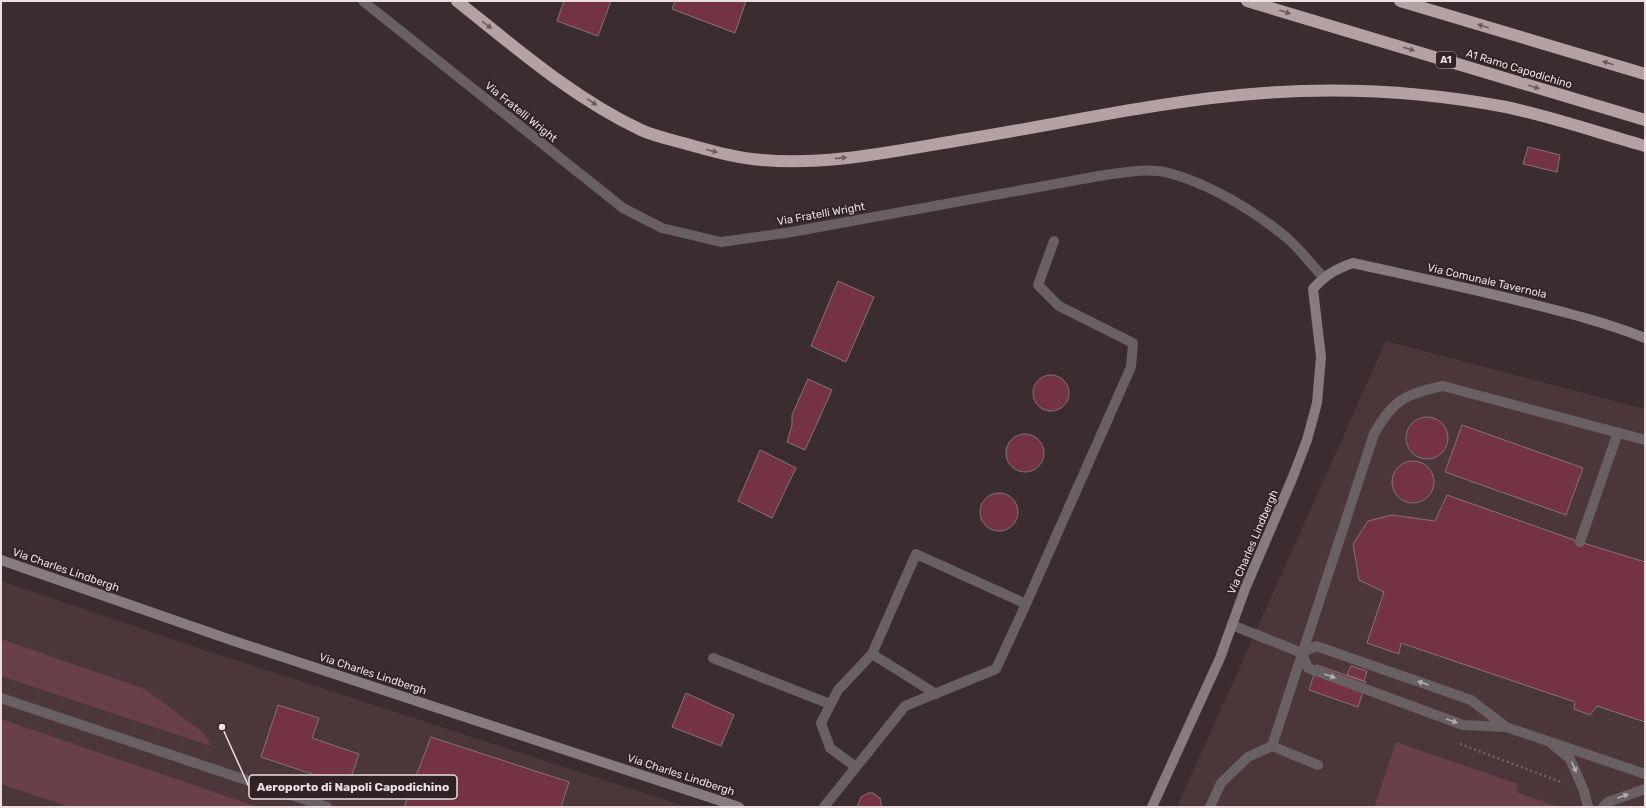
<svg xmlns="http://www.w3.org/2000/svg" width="1646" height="808" viewBox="0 0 1646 808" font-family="Rubik,sans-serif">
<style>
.built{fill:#4b363a}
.green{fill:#693f48}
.building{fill:#743343;stroke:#857477}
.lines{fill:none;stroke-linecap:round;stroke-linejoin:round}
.path{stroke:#716466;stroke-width:2.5;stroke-dasharray:2 3;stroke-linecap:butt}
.lane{stroke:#686062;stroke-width:10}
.street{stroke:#686062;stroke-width:10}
.secondary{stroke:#867b7d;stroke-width:10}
.highway{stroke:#b3a1a4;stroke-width:12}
.oneway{fill:#6b5b5e}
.oneway2{fill:#b6adaf}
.labels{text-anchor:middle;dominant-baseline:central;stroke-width:3.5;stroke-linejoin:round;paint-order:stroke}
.shield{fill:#302225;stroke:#b2a7a9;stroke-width:1}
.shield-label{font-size:10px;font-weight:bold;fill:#eae0e2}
.street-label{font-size:11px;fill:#eae0e2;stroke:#302225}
.leader{fill:none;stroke:#eae0e2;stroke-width:1.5}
.callout-dot{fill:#eae0e2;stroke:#302225;stroke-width:1.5}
.callout{fill:#302225;stroke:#eae0e2;stroke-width:1.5}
.callout-label{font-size:12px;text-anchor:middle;font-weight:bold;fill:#eae0e2}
</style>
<rect width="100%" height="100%" fill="#3a2c2f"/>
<path class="built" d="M1386,341L1645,409V807H1177Z
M1,581L199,648L687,807H1Z"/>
<path class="green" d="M1,639L145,689L204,733L211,746L1,676Z
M1,719L258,807H70L1,784Z
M1396,742L1518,784L1516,792L1559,807H1374Z"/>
<path class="building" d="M564,1H611L598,36L557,21Z
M675,1H746L735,33L672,9Z
M1528,147L1560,155L1557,172L1523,164Z
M838,281L874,297L846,362L811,346Z
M1033 393a18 18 0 1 1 36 0a18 18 0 1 1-36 0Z
M808,379L832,390L805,450L787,442L792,425V415Z
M1406 438a21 21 0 1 1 42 0a21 21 0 1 1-42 0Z
M1462,425L1583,468L1566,515L1445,472Z
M1006 453a19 19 0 1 1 38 0a19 19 0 1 1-38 0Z
M760,450L796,468L772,518L738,501Z
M1392 482a21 21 0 1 1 42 0a21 21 0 1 1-42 0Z
M980 512a19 19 0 1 1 38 0a19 19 0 1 1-38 0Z
M1447,495L1580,542L1645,562V722L1597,706L1590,715L1574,709L1575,702L1401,643L1399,654L1367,643L1384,592L1359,580L1353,544L1368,521L1392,515L1435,521Z
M1317,665L1366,682L1358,707L1309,690Z
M1351,666L1367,671L1364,681L1347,675Z
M686,693L734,715L721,746L672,727Z
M278,705L319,718L312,738L359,754L348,786L261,757Z
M431,737L569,782L561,807H404Z
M868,793H873L880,798L882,807H857L861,797Z"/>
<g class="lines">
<path class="path" d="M1460,744L1561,782"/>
<path class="lane" d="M1580,542L1618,432
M1026,604L1131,367L1133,343L1059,306L1038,285L1054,241
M1232,625L1302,653L1316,646L1471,700L1506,727
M1302,653L1308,668L1463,725L1506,727L1645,774
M872,654L936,694
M713,658L830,704
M1,698L327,807
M1552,744L1570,759L1584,791L1588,807
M1318,765L1272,746L1374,434C1393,400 1405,394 1443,386L1645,440
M824,807L905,706L996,669L1026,604L916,554L872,654L838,690L821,723L830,748L856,767
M1210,807L1221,783L1248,757L1272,746
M1603,807L1608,802L1645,789"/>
<path class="street" d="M363,1L623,208L662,228L721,242L786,233L1099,176C1121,173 1147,167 1169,173C1212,185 1251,209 1286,237C1299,248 1311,264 1323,277"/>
<path class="secondary" d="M1,560L231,640L739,807
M1152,807L1220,658L1245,589L1292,479L1307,440L1317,403L1321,357L1313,289C1325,275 1336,269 1353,263C1411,276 1470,288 1528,303C1568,313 1607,323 1645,338"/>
<path class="highway" d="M457,1C515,47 573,98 641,130C654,136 669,139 683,143C709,150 735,158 762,160C830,166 900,150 967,139C1065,123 1164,100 1264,93C1344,87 1427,92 1506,107C1553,117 1599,133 1645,146
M1247,1L1645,120
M1400,1L1645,74"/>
</g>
<defs><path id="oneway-solid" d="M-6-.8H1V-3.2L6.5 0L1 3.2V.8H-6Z"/></defs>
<g class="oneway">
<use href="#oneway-solid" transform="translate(1285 12) rotate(17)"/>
<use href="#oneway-solid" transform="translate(487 25) rotate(38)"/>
<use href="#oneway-solid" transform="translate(1483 26) rotate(-163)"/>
<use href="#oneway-solid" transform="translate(1409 49) rotate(17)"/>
<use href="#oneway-solid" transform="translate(1608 63) rotate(-163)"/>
<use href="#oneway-solid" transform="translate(1534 87) rotate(17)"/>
<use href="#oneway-solid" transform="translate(592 102) rotate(34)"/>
<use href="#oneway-solid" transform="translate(712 151) rotate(14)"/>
<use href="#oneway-solid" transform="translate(841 158) rotate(-6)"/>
</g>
<g class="oneway2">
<use href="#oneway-solid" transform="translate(1330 676) rotate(20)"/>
<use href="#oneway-solid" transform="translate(1423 683) rotate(-161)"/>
<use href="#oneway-solid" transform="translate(1452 721) rotate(20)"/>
<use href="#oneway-solid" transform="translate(1574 767) rotate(66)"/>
<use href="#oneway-solid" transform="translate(1623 796) rotate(-19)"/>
</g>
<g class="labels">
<rect class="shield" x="1436" y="52" width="20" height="16" rx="3"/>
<g class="shield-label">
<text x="1446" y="60">A1</text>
</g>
<g class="street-label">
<text transform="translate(1519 69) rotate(17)">A1 Ramo Capodichino</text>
<text transform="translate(521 112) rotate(39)">Via Fratelli Wright</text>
<text transform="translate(821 214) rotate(-10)">Via Fratelli Wright</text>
<text transform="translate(1487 281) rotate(13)">Via Comunale Tavernola</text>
<text transform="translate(1253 542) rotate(-67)">Via Charles Lindbergh</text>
<text transform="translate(66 570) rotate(19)">Via Charles Lindbergh</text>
<text transform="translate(373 674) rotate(18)">Via Charles Lindbergh</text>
<text transform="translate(681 775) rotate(18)">Via Charles Lindbergh</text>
</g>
</g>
<path class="leader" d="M222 727L249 787"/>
<circle class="callout-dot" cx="222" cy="727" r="4"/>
<rect class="callout" x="249" y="775" width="208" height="24" rx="4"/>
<g class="callout-label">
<text x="353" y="791">Aeroporto di Napoli Capodichino</text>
</g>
<rect width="1646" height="808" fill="none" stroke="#eae0e2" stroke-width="4"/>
</svg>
